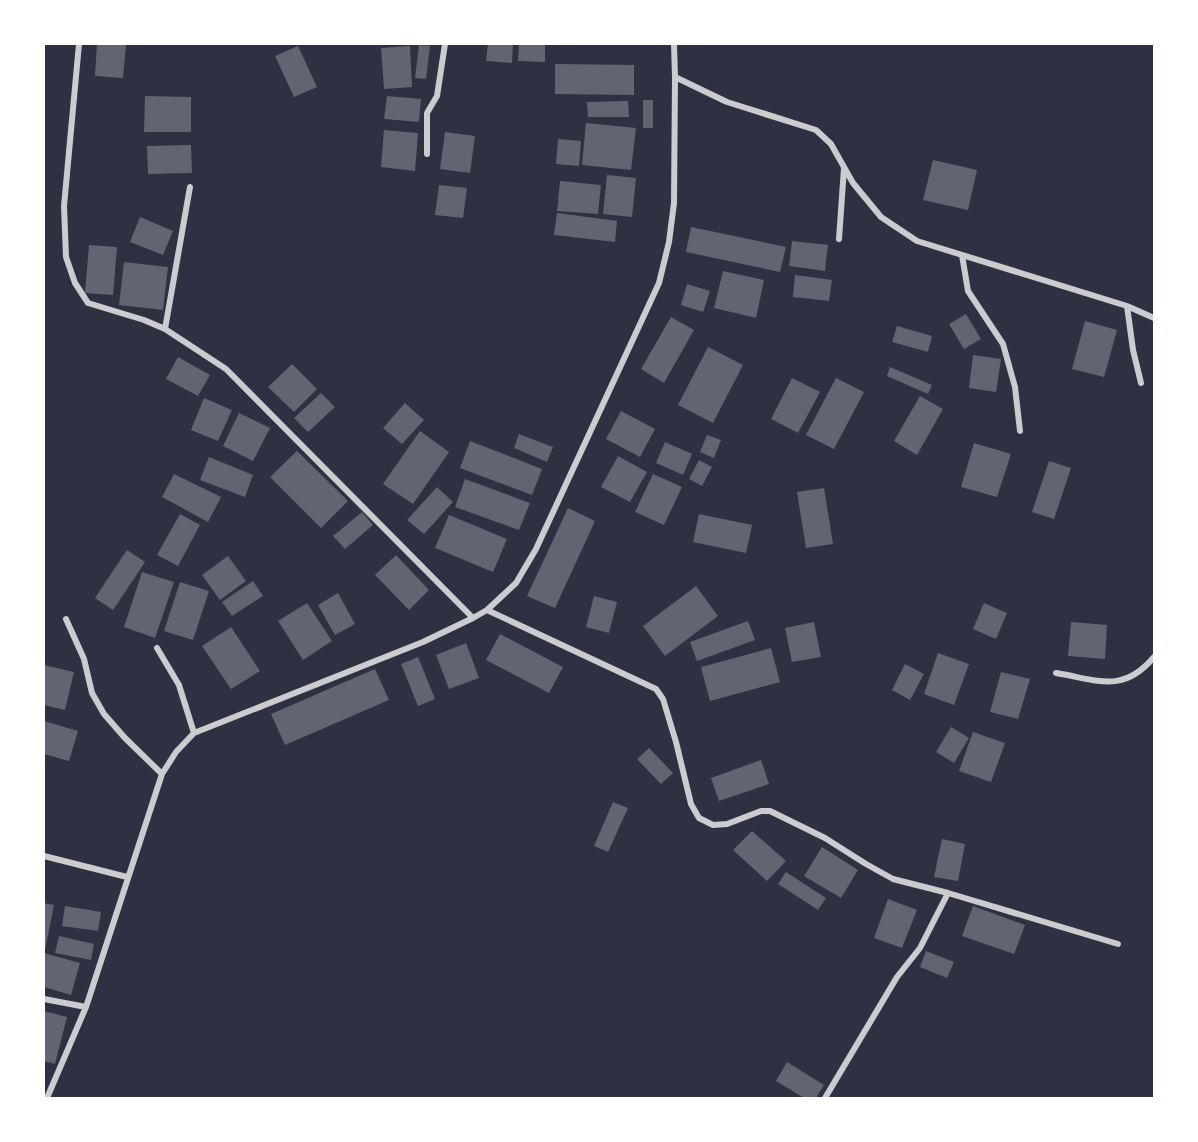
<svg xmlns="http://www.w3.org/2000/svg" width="1198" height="1142" viewBox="0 0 1198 1142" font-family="Poppins,sans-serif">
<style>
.building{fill:#626471}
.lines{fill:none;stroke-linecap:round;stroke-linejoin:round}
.minor{stroke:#caccd0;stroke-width:6}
</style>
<rect width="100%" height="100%" fill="#2d3142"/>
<path class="building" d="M97,44H126L123,78L95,76Z
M488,44H513L512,63L486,61Z
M519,44H545V62L518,61Z
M419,45L430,46L426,79L415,78Z
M298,46L317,87L294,97L275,56Z
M410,46L412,87L384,89L381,48Z
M555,64L634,65V95L555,94Z
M145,96L191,97V132H144Z
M387,96L421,99L419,122L384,119Z
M643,100H653V128H643Z
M628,101L629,117H588L587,102Z
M586,123L636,128L631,170L582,165Z
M384,130L418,133L415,171L381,167Z
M445,132L475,136L470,173L440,169Z
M558,139L581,141L579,166L556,164Z
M191,145L192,173L148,174L147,146Z
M933,160L977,170L968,210L923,200Z
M607,175L636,178L632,217L603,214Z
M560,181L601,185L598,214L557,211Z
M439,185L467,188L463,218L435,215Z
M557,213L617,221L615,242L554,235Z
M140,217L173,231L163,255L130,242Z
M691,227L786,247L780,272L686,252Z
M792,241L828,245L825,271L789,266Z
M89,245L117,247L113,295L85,293Z
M124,262L168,267L163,310L119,305Z
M723,271L764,280L756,318L714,308Z
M795,275L832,280L829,301L793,297Z
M687,284L710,291L703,312L681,305Z
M966,314L981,339L964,349L949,324Z
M671,317L694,330L664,383L641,369Z
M1085,321L1117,330L1104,377L1072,369Z
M897,326L932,336L928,352L892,342Z
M708,347L743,365L713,423L678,405Z
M973,355L1001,359L996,392L969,388Z
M178,357L210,375L198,396L166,379Z
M292,364L317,389L294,412L268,387Z
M890,367L932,385L928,394L887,376Z
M792,378L820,392L798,433L771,419Z
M836,378L864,392L834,449L806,435Z
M321,393L335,407L308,432L294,418Z
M920,396L943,409L917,455L894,441Z
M204,398L232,410L218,441L191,430Z
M405,403L424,420L402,444L383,428Z
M621,411L655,429L640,457L606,439Z
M239,413L270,428L253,461L223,446Z
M420,431L449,452L413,504L383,484Z
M519,434L553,447L547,462L514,448Z
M707,435L721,440L714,458L700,452Z
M470,441L542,469L532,495L460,468Z
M665,442L692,454L683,475L656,463Z
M974,443L1011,454L997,497L961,487Z
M297,451L348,501L321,528L270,477Z
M618,456L647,472L630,502L601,487Z
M209,457L253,475L245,497L200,480Z
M699,460L712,467L702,486L689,479Z
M1049,461L1071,468L1054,519L1032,512Z
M174,474L221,497L208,522L162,497Z
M653,474L682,487L664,525L635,512Z
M465,479L530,503L519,530L455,507Z
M437,487L453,502L424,534L407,520Z
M824,488L833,544L806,548L797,492Z
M568,508L595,521L555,608L527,596Z
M362,512L373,525L345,549L333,536Z
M180,514L200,525L178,566L157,555Z
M699,514L752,525L746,553L693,542Z
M449,515L507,539L493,572L435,548Z
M127,550L145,562L113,610L95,598Z
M396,555L429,590L409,610L375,575Z
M228,556L246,581L220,600L202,575Z
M142,572L174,582L155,638L124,627Z
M253,581L263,596L232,616L222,602Z
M180,582L209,591L193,640L164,631Z
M696,586L718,616L665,656L643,626Z
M338,593L355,624L335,635L318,605Z
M594,596L617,602L609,633L586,627Z
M307,603L332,641L303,660L278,621Z
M984,603L1007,613L996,639L973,629Z
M748,621L755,640L697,661L690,642Z
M814,622L821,657L792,662L785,628Z
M1071,622L1107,625L1105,659L1068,656Z
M231,627L260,671L231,689L202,646Z
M500,634L563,667L549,693L486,660Z
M466,643L479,678L449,689L436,655Z
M771,648L780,682L710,701L701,667Z
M938,653L969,664L954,705L924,694Z
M418,657L435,699L418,706L401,664Z
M905,664L924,674L910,700L892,690Z
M44,665L74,672L65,710L44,705Z
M375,669L389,700L285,745L271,714Z
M1001,672L1030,679L1018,719L990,712Z
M44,721L78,731L69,761L44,754Z
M951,727L969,738L954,763L936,752Z
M973,732L1005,743L991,782L959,771Z
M649,748L673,773L661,784L637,759Z
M761,760L769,784L719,801L711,778Z
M613,802L628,808L608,852L594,846Z
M752,831L786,861L767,881L733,850Z
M942,839L965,844L958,881L934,877Z
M822,847L858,870L841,898L804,876Z
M786,872L826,898L818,910L778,884Z
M888,899L917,910L902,948L874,938Z
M44,903L54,905L45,950H44Z
M65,906L101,912L98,931L62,926Z
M973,906L1025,925L1014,954L962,936Z
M59,936L94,944L91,960L55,953Z
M926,951L954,962L947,978L920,967Z
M44,953L80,963L71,995L44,987Z
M44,1011L67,1017L55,1064L44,1061Z
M787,1062L824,1085L816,1098H804L776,1081Z"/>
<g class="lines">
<path class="minor" d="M79,44L64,206L66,257L75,283L88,303L144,320L165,329
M675,77L727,102L816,130L831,144L853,183L881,217L917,241L1127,306L1154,318
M427,154V113L437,96L445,44
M190,187L165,329L226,369L473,618
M839,239L844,168
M962,255L968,291L1003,344L1015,387L1020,431
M1127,306L1133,350L1141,383
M487,610L656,689L663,699L676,742L691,804L699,818L713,825L727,824L761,811H770L825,838L866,864L893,879L948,893L1118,944
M66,619L84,659L92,693L104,714L125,738L162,774
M157,648L179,685L194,733
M1056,673C1098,680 1123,694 1154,657
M44,856L127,877
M44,999L86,1007
M47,1098L86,1007L162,774L176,752L194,733L423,642L473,618L487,610L516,583L536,549L659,283L669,242L674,203L675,77L674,44
M825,1098L897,977L920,948L948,893"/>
</g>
<rect width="1198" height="1142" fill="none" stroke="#ffffff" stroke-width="90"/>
</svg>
